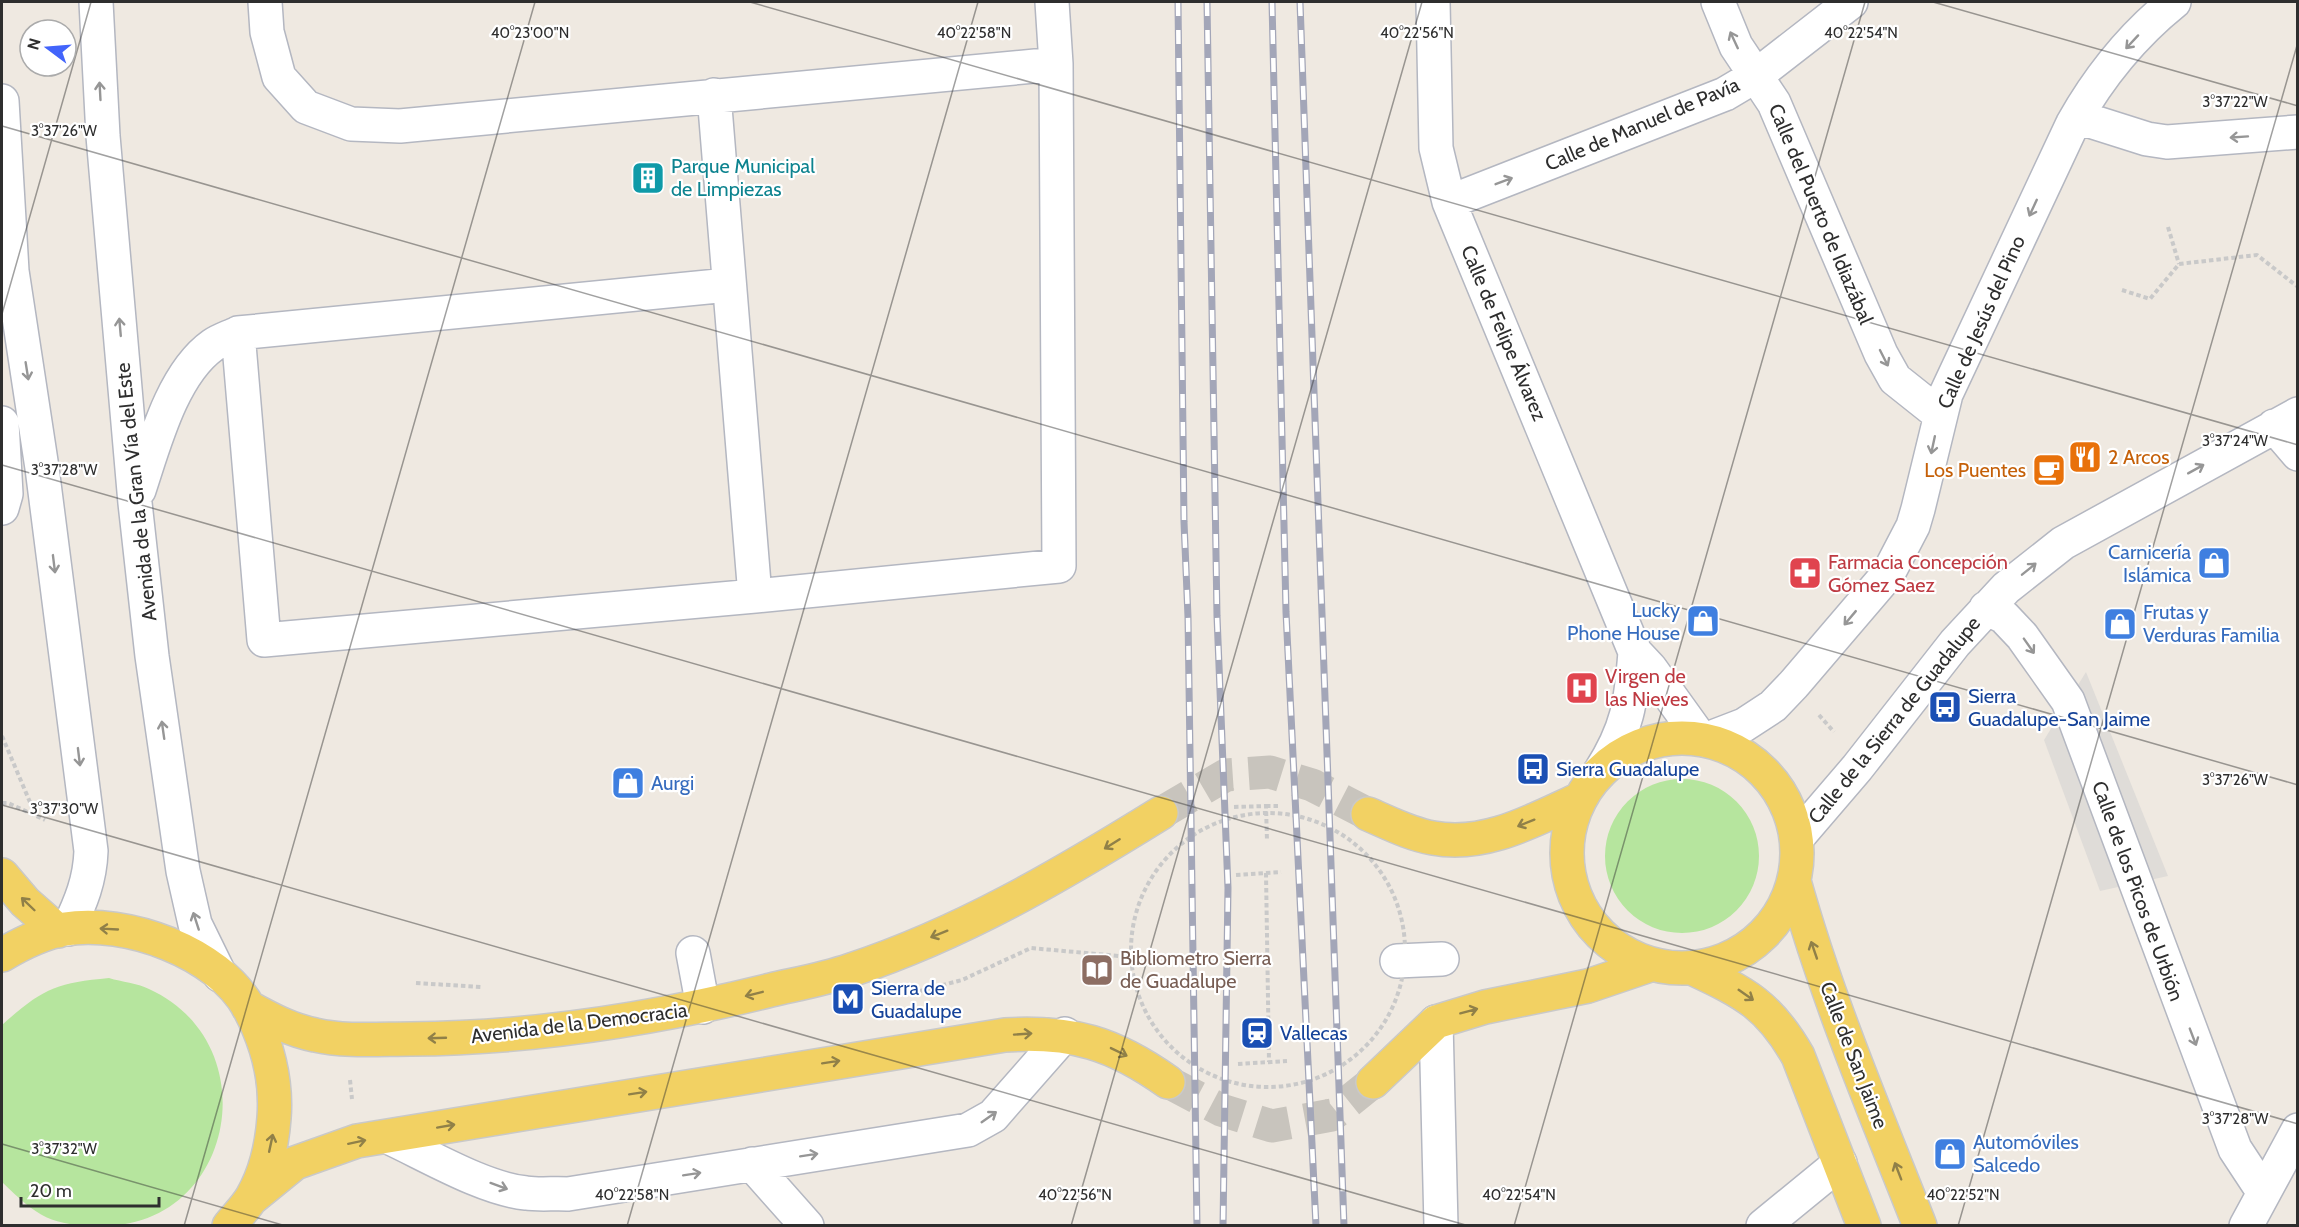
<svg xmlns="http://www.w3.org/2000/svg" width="2299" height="1227" viewBox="0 0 2299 1227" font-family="Cabin,sans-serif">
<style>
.green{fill:#b6e59e}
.plaza{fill:#dfdcd8}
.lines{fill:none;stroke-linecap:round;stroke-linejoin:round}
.major-tunnel{stroke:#c8c4bd;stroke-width:33;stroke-dasharray:33 16;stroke-linecap:butt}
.minor-casing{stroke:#b4b7c1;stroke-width:36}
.major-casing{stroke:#c9c9c9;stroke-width:36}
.path{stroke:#c9c9c9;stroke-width:4;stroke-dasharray:4.5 3;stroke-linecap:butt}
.minor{stroke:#fff;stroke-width:33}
.major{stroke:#f2d163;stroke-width:33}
.rail-casing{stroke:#a3a6b8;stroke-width:7}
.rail{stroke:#fff;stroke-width:4.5;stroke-dasharray:14;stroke-linecap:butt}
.oneway{stroke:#969696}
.oneway2{stroke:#908048}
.ticks{fill:none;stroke:#2e2e2e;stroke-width:1.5;stroke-opacity:0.45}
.labels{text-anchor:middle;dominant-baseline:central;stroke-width:4.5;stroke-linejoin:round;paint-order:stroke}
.street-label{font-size:20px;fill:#2e2e2e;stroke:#fff}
.culture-label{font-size:20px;fill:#0d838f;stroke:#fff;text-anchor:start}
.food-label{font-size:20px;fill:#c56008;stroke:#fff;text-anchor:start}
.shop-label{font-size:20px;fill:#366cbe;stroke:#fff;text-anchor:start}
.health-label{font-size:20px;fill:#be3a42;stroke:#fff;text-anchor:start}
.transit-label{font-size:20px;fill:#164399;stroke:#fff;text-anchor:start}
.education-label{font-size:20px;fill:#785e54;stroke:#fff;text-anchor:start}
.ticks-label{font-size:15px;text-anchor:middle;fill:#2e2e2e;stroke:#fff;stroke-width:4.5;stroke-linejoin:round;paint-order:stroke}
</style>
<rect width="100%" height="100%" fill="#efe9e1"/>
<path class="green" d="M1605 856a77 77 0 1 1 154 0a77 77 0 1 1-154 0Z
M109,978C122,982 137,983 149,989C268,1043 236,1226 102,1226C51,1226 38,1217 2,1182V1025C42,989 56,983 109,978Z"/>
<path class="plaza" d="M2086,672L2168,876L2100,891L2044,740Z"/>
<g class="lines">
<path class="major-tunnel" d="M1161,813L1226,775L1270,772L1312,785L1368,814
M1168,1082L1221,1110L1272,1126L1332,1115L1373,1082"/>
<g class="minor-casing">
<path id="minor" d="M96,2L103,136L135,503L152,656L183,871L195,924L220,975
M265,2L267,32L279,77L306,107L351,124L400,126L1056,64
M1433,2L1436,148L1449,202L1635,652L1650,668L1701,739
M1718,2L1736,46L1774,103L1881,354L1895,379L1939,414
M2,101L12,271L42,468L91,851C90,880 81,902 68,929
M2073,123L2087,120L2147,139L2167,142L2298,132
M1449,202L1725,94L1757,75L1851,2
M238,333L264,640L755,596L714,95
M2,423L6,494L2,508
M2274,426L2298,454
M139,490C154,445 172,374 213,345C220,340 230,337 238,333L728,285
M755,596L1059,566L1056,64L1052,2
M1986,608L2004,617L2022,636L2068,701L2235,1149L2264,1193
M1705,740L1744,725L1773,706L1794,684L1888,574L1913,526L1918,509L1946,394L2073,123C2099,77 2133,35 2174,2
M1600,772C1628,728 1631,703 1635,652
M1797,838L1857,768L1955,643L2006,588L2063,543L2298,414
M693,953L703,1007
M1397,961L1442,959
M1436,1022L1441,1226
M388,1137C427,1155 484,1189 526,1193C540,1195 555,1193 568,1194L968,1130L993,1116L1065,1034
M752,1164L807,1226
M1763,1226L1840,1163
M2246,1226L2298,1130"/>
</g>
<g class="major-casing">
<path id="major" d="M1567 853a115 115 0 1 1 230 0a115 115 0 1 1-230 0Z
M1368,814C1389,823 1410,834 1433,838C1485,848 1534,820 1580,799
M2,875L25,902L58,931
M1794,881C1827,999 1875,1112 1920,1226
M2,955C22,943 42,933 65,929C126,919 218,952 249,1008C267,1042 277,1081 274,1118C272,1145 266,1173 252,1197C246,1207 237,1216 229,1226
M1694,969C1745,993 1769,1005 1798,1056L1864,1226
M248,1007C270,1019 290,1030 315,1035C345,1042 380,1039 411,1039C533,1038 654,1019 771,990C797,984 825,979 851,970C963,933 1061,875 1161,813
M1373,1082L1436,1022L1485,1007L1588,986L1650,965
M252,1198L295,1163L357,1141L1005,1035C1073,1031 1113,1043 1168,1082"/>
</g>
<path class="path" d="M2168,227L2179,264
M2122,290L2150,299L2179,264L2257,255L2298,287
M1819,715L1834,732
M2,736L35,814
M2,803H8L45,820
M1266,806H1279
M1234,807L1266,806L1267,841
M1131 950a137 137 0 1 1 274 0a137 137 0 1 1-274 0Z
M1266,873L1269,1062
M1236,875L1281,872
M416,983L482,987
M920,991L962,980L1031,948L1130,957
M1238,1064L1287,1061
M350,1080L352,1099"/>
<use href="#minor" class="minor"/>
<use href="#major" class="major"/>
<g class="rail-casing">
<path id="rail" d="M1178,2L1184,522L1188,617L1197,1226
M1207,2L1217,616L1228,888L1223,1226
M1272,2L1286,612L1316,1226
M1300,2L1344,1226"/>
</g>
<use href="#rail" class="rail"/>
</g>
<defs><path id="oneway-shaft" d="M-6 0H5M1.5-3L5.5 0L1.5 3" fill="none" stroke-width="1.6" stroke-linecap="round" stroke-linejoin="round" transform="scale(1.5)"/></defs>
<g class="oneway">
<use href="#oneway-shaft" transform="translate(1734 40) rotate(-115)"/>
<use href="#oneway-shaft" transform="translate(2132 42) rotate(133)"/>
<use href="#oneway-shaft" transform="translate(100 91) rotate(-93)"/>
<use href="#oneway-shaft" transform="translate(2239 137) rotate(176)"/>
<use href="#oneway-shaft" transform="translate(1504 181) rotate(-21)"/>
<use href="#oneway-shaft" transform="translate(2033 208) rotate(115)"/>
<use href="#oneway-shaft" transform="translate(120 327) rotate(-95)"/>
<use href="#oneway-shaft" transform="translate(1884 358) rotate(63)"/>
<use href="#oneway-shaft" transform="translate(27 371) rotate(81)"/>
<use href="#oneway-shaft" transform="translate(1933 445) rotate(102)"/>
<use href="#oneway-shaft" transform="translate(2196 469) rotate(-29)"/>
<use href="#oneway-shaft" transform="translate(54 564) rotate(83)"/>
<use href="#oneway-shaft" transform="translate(2029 569) rotate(-39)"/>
<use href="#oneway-shaft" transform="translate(1850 618) rotate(130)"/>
<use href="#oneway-shaft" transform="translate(2029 646) rotate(55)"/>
<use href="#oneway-shaft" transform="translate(163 730) rotate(-98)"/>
<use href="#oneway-shaft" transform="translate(79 757) rotate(83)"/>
<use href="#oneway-shaft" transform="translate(196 921) rotate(-108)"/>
<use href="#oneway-shaft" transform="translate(2193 1037) rotate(69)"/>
<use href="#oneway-shaft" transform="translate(989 1117) rotate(-35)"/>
<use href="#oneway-shaft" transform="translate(809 1155) rotate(-9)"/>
<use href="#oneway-shaft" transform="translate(692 1174) rotate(-9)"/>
<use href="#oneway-shaft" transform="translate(499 1186) rotate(20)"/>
</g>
<g class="oneway2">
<use href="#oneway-shaft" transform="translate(1526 823) rotate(158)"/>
<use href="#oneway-shaft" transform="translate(1112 844) rotate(148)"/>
<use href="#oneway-shaft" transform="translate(28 904) rotate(-136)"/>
<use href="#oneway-shaft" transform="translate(109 929) rotate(-177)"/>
<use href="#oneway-shaft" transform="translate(939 934) rotate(158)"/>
<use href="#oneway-shaft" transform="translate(1814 950) rotate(-109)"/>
<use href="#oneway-shaft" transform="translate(754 994) rotate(166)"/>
<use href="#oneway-shaft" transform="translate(1746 995) rotate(35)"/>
<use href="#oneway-shaft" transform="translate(1469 1011) rotate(-15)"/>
<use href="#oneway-shaft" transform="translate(1023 1034) rotate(-4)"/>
<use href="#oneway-shaft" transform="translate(437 1038) rotate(178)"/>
<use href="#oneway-shaft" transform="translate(1119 1052) rotate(26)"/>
<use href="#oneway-shaft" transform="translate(831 1062) rotate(-9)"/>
<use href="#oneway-shaft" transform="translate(638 1093) rotate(-9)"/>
<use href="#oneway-shaft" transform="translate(446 1126) rotate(-10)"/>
<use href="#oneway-shaft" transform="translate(357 1142) rotate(-12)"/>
<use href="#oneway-shaft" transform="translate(271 1143) rotate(-78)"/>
<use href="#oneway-shaft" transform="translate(1898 1171) rotate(-111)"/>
</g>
<path class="ticks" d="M750,2L2298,445M1933,2L2298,106M2,126L2298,785M2,314L91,2M2,465L2298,1124M2,805L1469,1226M2,1144L286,1226M184,1226L535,2M627,1226L978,2M1071,1226L1422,2M1514,1226L1865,2M1958,1226L2298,42"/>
<defs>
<g id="building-square" transform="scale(1.725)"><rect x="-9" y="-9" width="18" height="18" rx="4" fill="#0f9aa8" stroke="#fff"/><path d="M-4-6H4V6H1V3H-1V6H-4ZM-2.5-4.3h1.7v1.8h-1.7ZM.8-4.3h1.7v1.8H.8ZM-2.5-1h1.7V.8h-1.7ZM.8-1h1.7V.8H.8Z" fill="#fff"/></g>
<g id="restaurant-square" transform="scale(1.725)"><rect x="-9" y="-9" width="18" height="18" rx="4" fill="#e8710a" stroke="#fff"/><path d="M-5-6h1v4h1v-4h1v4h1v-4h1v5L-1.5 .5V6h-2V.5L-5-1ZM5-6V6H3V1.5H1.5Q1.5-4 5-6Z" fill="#fff"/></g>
<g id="cafe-square" transform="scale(1.725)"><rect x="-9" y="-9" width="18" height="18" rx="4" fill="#e8710a" stroke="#fff"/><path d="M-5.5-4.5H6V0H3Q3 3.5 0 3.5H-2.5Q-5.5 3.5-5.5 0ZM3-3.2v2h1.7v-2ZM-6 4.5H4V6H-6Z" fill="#fff"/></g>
<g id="shop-square" transform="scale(1.725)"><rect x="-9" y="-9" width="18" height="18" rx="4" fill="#3f7fe0" stroke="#fff"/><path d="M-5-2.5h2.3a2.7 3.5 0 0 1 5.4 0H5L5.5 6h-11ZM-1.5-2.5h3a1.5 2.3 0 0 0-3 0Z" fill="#fff"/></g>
<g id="pharmacy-square" transform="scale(1.725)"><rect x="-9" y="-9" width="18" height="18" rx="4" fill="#e0444e" stroke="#fff"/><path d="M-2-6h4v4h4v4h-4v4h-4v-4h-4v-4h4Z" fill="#fff"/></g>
<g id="hospital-square" transform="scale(1.725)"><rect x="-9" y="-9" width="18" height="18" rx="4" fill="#e0444e" stroke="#fff"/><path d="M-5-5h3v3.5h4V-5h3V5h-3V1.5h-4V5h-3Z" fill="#fff"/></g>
<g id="bus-square" transform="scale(1.725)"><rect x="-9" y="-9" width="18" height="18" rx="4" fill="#1a4fb4" stroke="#fff"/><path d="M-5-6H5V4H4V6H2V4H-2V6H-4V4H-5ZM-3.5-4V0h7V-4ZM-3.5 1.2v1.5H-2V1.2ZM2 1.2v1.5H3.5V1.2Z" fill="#fff"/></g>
<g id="library-square" transform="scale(1.725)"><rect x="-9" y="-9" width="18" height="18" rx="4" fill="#8d6e63" stroke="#fff"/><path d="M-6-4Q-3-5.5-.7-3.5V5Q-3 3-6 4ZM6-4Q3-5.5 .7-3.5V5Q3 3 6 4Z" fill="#fff"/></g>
<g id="metro-square" transform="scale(1.725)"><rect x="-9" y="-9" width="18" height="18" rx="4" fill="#1a4fb4" stroke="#fff"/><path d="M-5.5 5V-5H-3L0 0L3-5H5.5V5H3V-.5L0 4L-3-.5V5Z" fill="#fff"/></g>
<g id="station-square" transform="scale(1.725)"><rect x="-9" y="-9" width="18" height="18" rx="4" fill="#1a4fb4" stroke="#fff"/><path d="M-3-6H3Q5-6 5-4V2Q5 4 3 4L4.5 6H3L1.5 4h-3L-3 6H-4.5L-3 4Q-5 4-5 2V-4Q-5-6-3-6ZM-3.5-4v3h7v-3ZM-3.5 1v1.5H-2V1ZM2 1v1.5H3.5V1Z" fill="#fff"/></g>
</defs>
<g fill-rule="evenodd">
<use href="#building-square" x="648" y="178"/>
<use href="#restaurant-square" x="2085" y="457"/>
<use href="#cafe-square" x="2049" y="470"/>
<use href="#shop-square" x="2214" y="563"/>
<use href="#pharmacy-square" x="1805" y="573"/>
<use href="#shop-square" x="1703" y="621"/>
<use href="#shop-square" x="2120" y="624"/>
<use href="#hospital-square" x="1582" y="688"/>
<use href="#bus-square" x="1945" y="707"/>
<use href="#bus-square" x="1533" y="769"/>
<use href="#shop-square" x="628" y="783"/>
<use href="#library-square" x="1097" y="970"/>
<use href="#metro-square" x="848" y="999"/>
<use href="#station-square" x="1257" y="1033"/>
<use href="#shop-square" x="1950" y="1154"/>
</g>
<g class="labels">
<g class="street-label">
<text transform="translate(1642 124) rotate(-23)">Calle de Manuel de Pavía</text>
<text transform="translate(1821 214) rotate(67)">Calle del Puerto de Idiazábal</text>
<text transform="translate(1981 322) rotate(-66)">Calle de Jesús del Pino</text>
<text transform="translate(1504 333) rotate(67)">Calle de Felipe Álvarez</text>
<text transform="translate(136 492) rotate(-96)">Avenida de la Gran Vía del Este</text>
<text transform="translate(1894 720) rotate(-51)">Calle de la Sierra de Guadalupe</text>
<text transform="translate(2138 891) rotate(70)">Calle de los Picos de Urbión</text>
<text transform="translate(579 1023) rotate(-7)">Avenida de la Democracia</text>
<text transform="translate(1854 1055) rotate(69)">Calle de San Jaime</text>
</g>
<g class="culture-label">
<text x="671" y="166">Parque Municipal<tspan x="671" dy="23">de Limpiezas</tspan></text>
</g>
<g class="food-label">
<text x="2108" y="457">2 Arcos</text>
<text x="2026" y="470" text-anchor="end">Los Puentes</text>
</g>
<g class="shop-label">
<text x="2191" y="552" text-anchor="end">Carnicería<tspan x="2191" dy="23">Islámica</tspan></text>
<text x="1680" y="610" text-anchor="end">Lucky<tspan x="1680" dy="23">Phone House</tspan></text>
<text x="2143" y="612">Frutas y<tspan x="2143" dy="23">Verduras Familia</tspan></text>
<text x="651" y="783">Aurgi</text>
<text x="1973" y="1142">Automóviles<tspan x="1973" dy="23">Salcedo</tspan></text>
</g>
<g class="health-label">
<text x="1828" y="562">Farmacia Concepción<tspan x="1828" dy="23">Gómez Saez</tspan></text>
<text x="1605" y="676">Virgen de<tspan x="1605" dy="23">las Nieves</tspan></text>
</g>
<g class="transit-label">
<text x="1968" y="696">Sierra<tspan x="1968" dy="23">Guadalupe-San Jaime</tspan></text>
<text x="1556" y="769">Sierra Guadalupe</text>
<text x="871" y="988">Sierra de<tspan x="871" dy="23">Guadalupe</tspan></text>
<text x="1280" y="1033">Vallecas</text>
</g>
<g class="education-label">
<text x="1120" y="958">Bibliometro Sierra<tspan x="1120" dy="23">de Guadalupe</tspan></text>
</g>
</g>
<g class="ticks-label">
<text x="530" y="38">40°23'00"N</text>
<text x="974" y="38">40°22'58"N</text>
<text x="1417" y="38">40°22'56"N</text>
<text x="1861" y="38">40°22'54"N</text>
<text x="2235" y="107">3°37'22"W</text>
<text x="64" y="136">3°37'26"W</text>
<text x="2235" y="446">3°37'24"W</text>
<text x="64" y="475">3°37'28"W</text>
<text x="2235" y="785">3°37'26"W</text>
<text x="64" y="814">3°37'30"W</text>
<text x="2235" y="1124">3°37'28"W</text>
<text x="64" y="1154">3°37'32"W</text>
<text x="632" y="1200">40°22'58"N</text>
<text x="1075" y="1200">40°22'56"N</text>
<text x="1519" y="1200">40°22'54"N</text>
<text x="1963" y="1200">40°22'52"N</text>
</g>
<rect width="2299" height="1227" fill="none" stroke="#2e2e2e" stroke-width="6"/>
<g transform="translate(48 48) rotate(286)"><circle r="28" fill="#ffffff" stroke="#ababab" stroke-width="1.5"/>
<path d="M0-4.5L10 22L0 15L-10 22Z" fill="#4264fb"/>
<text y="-9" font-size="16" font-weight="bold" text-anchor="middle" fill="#2e2e2e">N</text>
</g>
<path d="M21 1197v9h138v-9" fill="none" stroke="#2e2e2e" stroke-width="3"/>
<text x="30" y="1197" font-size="18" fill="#2e2e2e" stroke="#ffffff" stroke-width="4.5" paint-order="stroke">20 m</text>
</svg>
